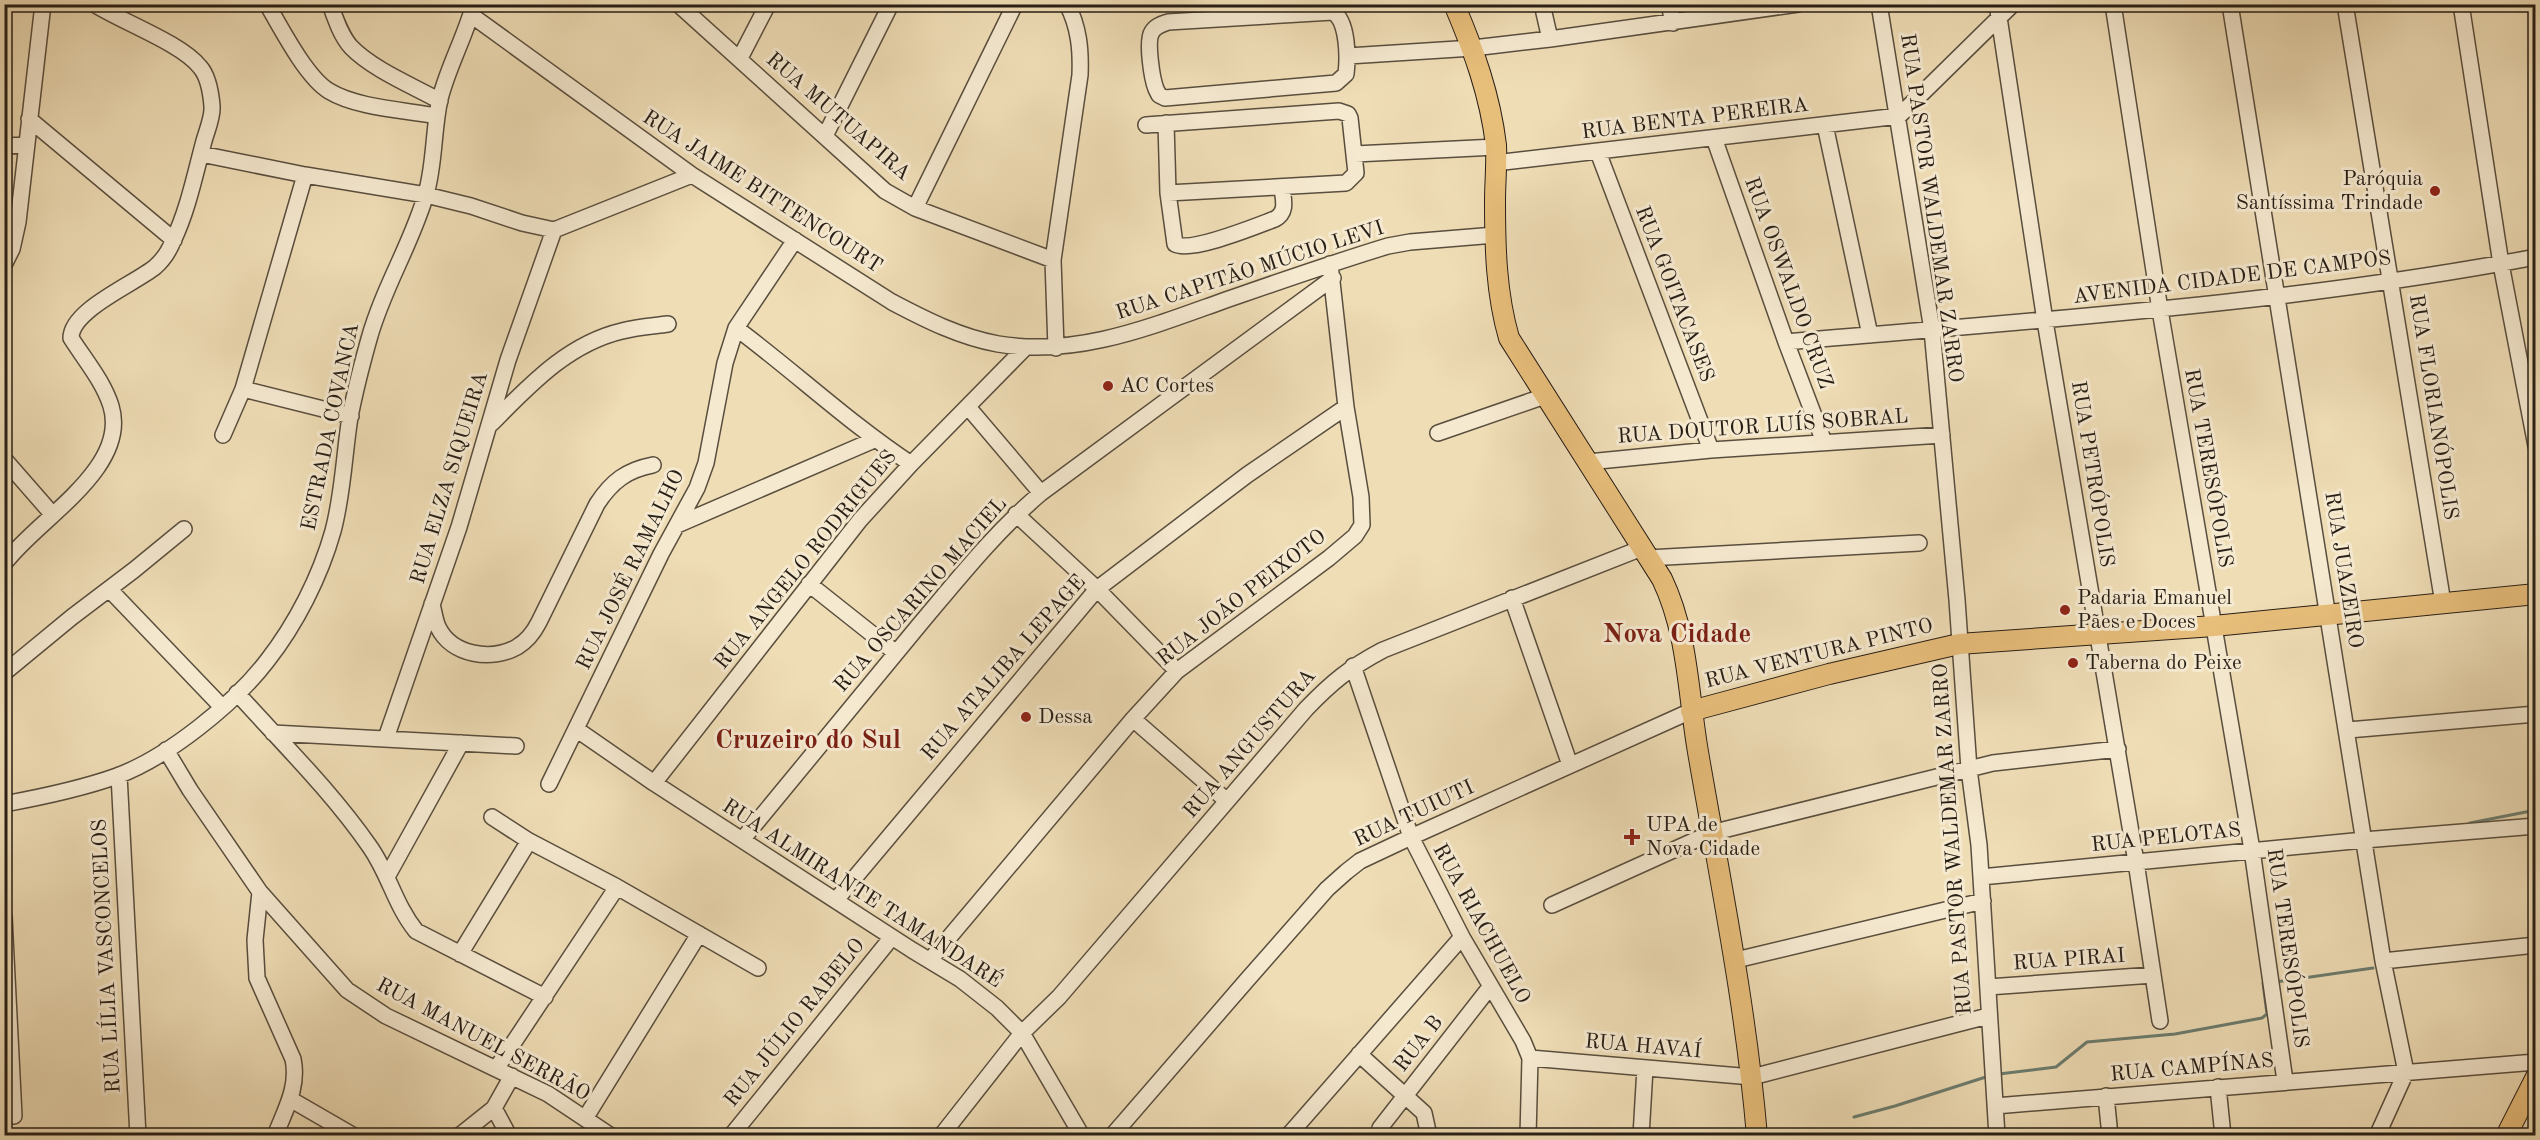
<svg xmlns="http://www.w3.org/2000/svg" width="2540" height="1140" viewBox="0 0 2540 1140" font-family="'Old Standard TT',serif">
<style>
.lines{fill:none;stroke-linecap:round;stroke-linejoin:round}
.stream{stroke:#6c7d6f;stroke-width:3}
.minor-casing{stroke:#594e3e;stroke-width:18}
.major-casing{stroke:#271e16;stroke-width:22}
.minor{stroke:#f5e9d0;stroke-width:15}
.major{stroke:#e8be7b;stroke-width:20}
.poi-dot{fill:#8f2418;stroke:#f5e9d0;stroke-width:2}
.labels{text-anchor:middle;dominant-baseline:central;stroke-width:6;stroke-linejoin:round;paint-order:stroke}
.street-label{font-size:21px;fill:#271e16;stroke:#f5e9d0}
.poi-label{font-size:21px;fill:#271e16;stroke:#f5e9d0;text-anchor:start}
.district-label{font-size:27px;font-weight:bold;fill:#7a1f14;stroke:#f5e9d0}
</style>
<rect width="100%" height="100%" fill="#efddb6"/>
<filter id="stains"><feTurbulence type="fractalNoise" baseFrequency=".00333" numOctaves="4"/><feColorMatrix values="0 0 0 0 .2 0 0 0 0 .09 0 0 0 0 .02 0 0 0 .5 -.17"/></filter>
<radialGradient id="worn" r=".72"><stop offset=".6" stop-color="#630" stop-opacity="0"/><stop offset="1" stop-color="#630" stop-opacity=".3"/></radialGradient>
<g class="lines">
<path class="stream" d="M2470,823L2536,810
M2275,982L2373,968
M1999,1074L2056,1067L2087,1042L2175,1034L2262,1018L2267,1014L2263,983H2265
M1854,1117L1895,1106L1989,1076"/>
<g class="minor-casing">
<path id="minor" d="M267,4C281,28 306,77 329,91C357,108 405,110 437,116
M330,4C335,18 341,36 351,47C372,69 413,86 440,101
M678,4L885,191L915,208L1053,260
M1542,4L1550,39
M1669,4L1673,23
M1879,4L1932,330L1957,600L1969,769L1979,845L1997,1136
M1997,4L2045,321L2136,862L2160,1021
M2113,4L2160,310L2252,850L2285,1081
M2230,4L2383,961L2406,1072L2377,1136
M2345,4L2443,603
M2461,4L2501,264L2536,446
M1333,12C1348,21 1348,58 1346,74L1336,83L1165,98L1159,95L1156,89C1152,79 1146,41 1152,32C1155,26 1162,24 1168,22Z
M471,15L692,175L892,302C926,320 960,337 998,344C1077,357 1150,327 1223,301C1278,282 1332,263 1388,246L1410,242L1495,235
M1348,56L1473,48L1550,39L1798,4
M740,58L768,4
M29,119L174,240
M1166,123L1168,193L1175,244C1191,253 1256,226 1275,219C1288,212 1283,199 1282,187
M1146,125L1339,111L1348,114L1350,118L1356,173L1346,183L1168,193
M1825,125L1870,335
M825,136L891,4
M1714,138L1786,342L1824,442
M4,146L26,145
M1598,152L1711,450
M201,154L305,175L426,195L471,206L522,223L554,230L692,175
M1355,154L1496,147
M1495,163L1899,116L2013,4
M915,208L1015,4
M4,265L12,249L18,222L43,4
M736,328C795,372 849,423 911,464
M1786,342C2036,320 2288,304 2536,257
M1056,348L1053,260L1080,75C1081,50 1079,27 1067,4
M243,389L351,416
M968,407L1041,493
M491,424C529,386 567,344 622,331C637,327 653,326 668,324
M1438,433L1545,396
M223,435L243,389L305,175
M4,459L53,515
M1588,462L1711,450L1942,435
M1016,514L1097,589L1177,671
M677,525L874,440
M1648,558L1919,543
M4,564C36,520 130,469 111,406C103,381 85,360 71,338C71,310 134,284 155,267C163,260 169,251 173,241C188,210 195,174 204,141C207,130 213,117 212,106C211,94 208,76 200,67C181,43 122,22 94,4
M809,584L896,653
M109,589L222,707
M1512,598L1570,765
M432,604C434,612 435,620 438,627C452,656 492,661 517,647C527,641 534,632 539,622L597,504C612,481 627,470 653,465
M1353,666L1411,837L1462,937L1523,1041L1530,1058L1528,1136
M4,673L72,617L134,570L184,529
M237,693C282,743 331,791 370,847C389,874 395,905 416,931L545,997
M1133,719L1227,801
M576,729L654,783L912,950L960,979L997,1008L1022,1033L1082,1136
M2348,730L2536,714
M273,733L516,746
M386,738L459,527L508,360L554,230
M166,750L190,790L260,892L347,990L386,1016L548,1094L611,1136
M119,775L138,1136
M654,783L860,520L911,464L1026,347
M549,784L661,554L697,488L706,463L725,363L736,328L795,240
M4,804C42,797 81,789 117,776C168,757 234,704 267,661C296,624 320,577 333,531C343,494 344,455 350,417C355,391 362,364 369,339C383,288 412,243 426,194C435,163 433,130 440,99C448,67 465,37 474,4
M492,817L529,841L617,887L758,968
M742,840C801,768 860,696 920,624C958,579 995,532 1041,493L1333,278
M388,875L461,743
M1981,877L2364,840L2536,826
M260,892L255,940L257,978L293,1059C299,1087 285,1110 275,1136
M836,900L1097,589L1247,475L1346,407
M1552,905L1711,833L1993,763L2118,749
M4,917L14,1116
M460,954L529,841
M931,959L1133,719L1177,671L1329,558L1355,536L1362,525L1361,497L1346,407L1330,264
M1736,960L1983,901
M2383,961L2536,945
M1988,987L2153,975
M1359,1054L1424,1113L1429,1136
M1530,1058L1752,1077L1988,1016
M496,1069L617,887
M2218,1087L2223,1136
M2106,1096L2110,1136
M290,1099L354,1136
M1995,1106L2536,1062
M494,1108L509,1136
M586,1117L699,934
M1380,1128L1490,987
M459,1136L494,1108L512,1076
M731,1136L892,937
M941,1136L1022,1033L1059,997L1306,709C1332,682 1349,668 1383,650L1642,548
M1112,1136L1247,980L1327,889L1346,872L1360,861L1411,837L1691,711
M1288,1136L1462,937
M1641,1136L1645,1068"/>
</g>
<g class="major-casing">
<path id="major" d="M1454,4C1474,51 1490,95 1496,145C1497,163 1495,183 1495,201C1495,247 1496,293 1509,338L1662,579C1688,633 1688,693 1698,752C1720,880 1746,1006 1757,1136
M1691,711L1829,674L1959,644L2214,626L2536,594
M2506,1136L2536,1077"/>
</g>
<use href="#minor" class="minor"/>
<use href="#major" class="major"/>
</g>
<g class="poi-dot">
<circle cx="2435" cy="191" r="6"/>
<circle cx="1108" cy="386" r="6"/>
<circle cx="2065" cy="610" r="6"/>
<circle cx="2073" cy="663" r="6"/>
<circle cx="1026" cy="717" r="6"/>
<path d="M1629 828h6v6h6v6h-6v6h-6v-6h-6v-6h6z"/>
</g>
<g class="labels">
<g class="street-label">
<text transform="translate(838 117) rotate(41)">RUA MUTUAPIRA</text>
<text transform="translate(1695 119) rotate(-7)">RUA BENTA PEREIRA</text>
<text transform="translate(762 192) rotate(33)">RUA JAIME BITTENCOURT</text>
<text transform="translate(1931 208) rotate(82)">RUA PASTOR WALDEMAR ZARRO</text>
<text transform="translate(1250 271) rotate(-18)">RUA CAPITÃO MÚCIO LEVI</text>
<text transform="translate(2232 278) rotate(-7)">AVENIDA CIDADE DE CAMPOS</text>
<text transform="translate(1788 283) rotate(70)">RUA OSWALDO CRUZ</text>
<text transform="translate(1674 294) rotate(69)">RUA GOITACASES</text>
<text transform="translate(2433 407) rotate(81)">RUA FLORIANÓPOLIS</text>
<text transform="translate(331 427) rotate(-78)">ESTRADA COVANCA</text>
<text transform="translate(1763 427) rotate(-4)">RUA DOUTOR LUÍS SOBRAL</text>
<text transform="translate(2208 468) rotate(80)">RUA TERESÓPOLIS</text>
<text transform="translate(2092 474) rotate(81)">RUA PETRÓPOLIS</text>
<text transform="translate(450 478) rotate(-73)">RUA ELZA SIQUEIRA</text>
<text transform="translate(806 560) rotate(-51)">RUA ANGELO RODRIGUES</text>
<text transform="translate(631 570) rotate(-64)">RUA JOSÉ RAMALHO</text>
<text transform="translate(2343 570) rotate(81)">RUA JUAZEIRO</text>
<text transform="translate(921 595) rotate(-49)">RUA OSCARINO MACIEL</text>
<text transform="translate(1242 598) rotate(-38)">RUA JOÃO PEIXOTO</text>
<text transform="translate(1819 654) rotate(-14)">RUA VENTURA PINTO</text>
<text transform="translate(1004 668) rotate(-49)">RUA ATALIBA LEPAGE</text>
<text transform="translate(1250 744) rotate(-49)">RUA ANGUSTURA</text>
<text transform="translate(1414 814) rotate(-25)">RUA TUIUTI</text>
<text transform="translate(2166 838) rotate(-6)">RUA PELOTAS</text>
<text transform="translate(1953 839) rotate(-94)">RUA PASTOR WALDEMAR ZARRO</text>
<text transform="translate(862 894) rotate(33)">RUA ALMIRANTE TAMANDARÉ</text>
<text transform="translate(1481 924) rotate(61)">RUA RIACHUELO</text>
<text transform="translate(2287 948) rotate(82)">RUA TERESÓPOLIS</text>
<text transform="translate(107 956) rotate(-93)">RUA LÍLIA VASCONCELOS</text>
<text transform="translate(2069 960) rotate(-4)">RUA PIRAI</text>
<text transform="translate(795 1023) rotate(-51)">RUA JÚLIO RABELO</text>
<text transform="translate(483 1040) rotate(28)">RUA MANUEL SERRÃO</text>
<text transform="translate(1419 1044) rotate(-52)">RUA B</text>
<text transform="translate(1643 1047) rotate(5)">RUA HAVAÍ</text>
<text transform="translate(2192 1068) rotate(-5)">RUA CAMPÍNAS</text>
</g>
<g class="poi-label">
<text x="2423" y="179" text-anchor="end">Paróquia<tspan x="2423" dy="24">Santíssima Trindade</tspan></text>
<text x="1120" y="386">AC Cortes</text>
<text x="2077" y="598">Padaria Emanuel<tspan x="2077" dy="24">Pães e Doces</tspan></text>
<text x="2085" y="663">Taberna do Peixe</text>
<text x="1038" y="717">Dessa</text>
<text x="1646" y="825">UPA de<tspan x="1646" dy="24">Nova Cidade</tspan></text>
</g>
<g class="district-label">
<text x="1677" y="634">Nova Cidade</text>
<text x="808" y="740">Cruzeiro do Sul</text>
</g>
</g>
<rect width="2540" height="1140" fill="none" stroke="#efddb6" stroke-width="24"/>
<rect x="6" y="6" width="2528" height="1128" fill="none" stroke="#271e16" stroke-width="3"/>
<rect x="12" y="12" width="2516" height="1116" fill="none" stroke="#271e16" stroke-width="1.5"/>
<rect width="100%" height="100%" filter="url(#stains)"/>
<rect width="100%" height="100%" fill="url(#worn)"/>
</svg>
